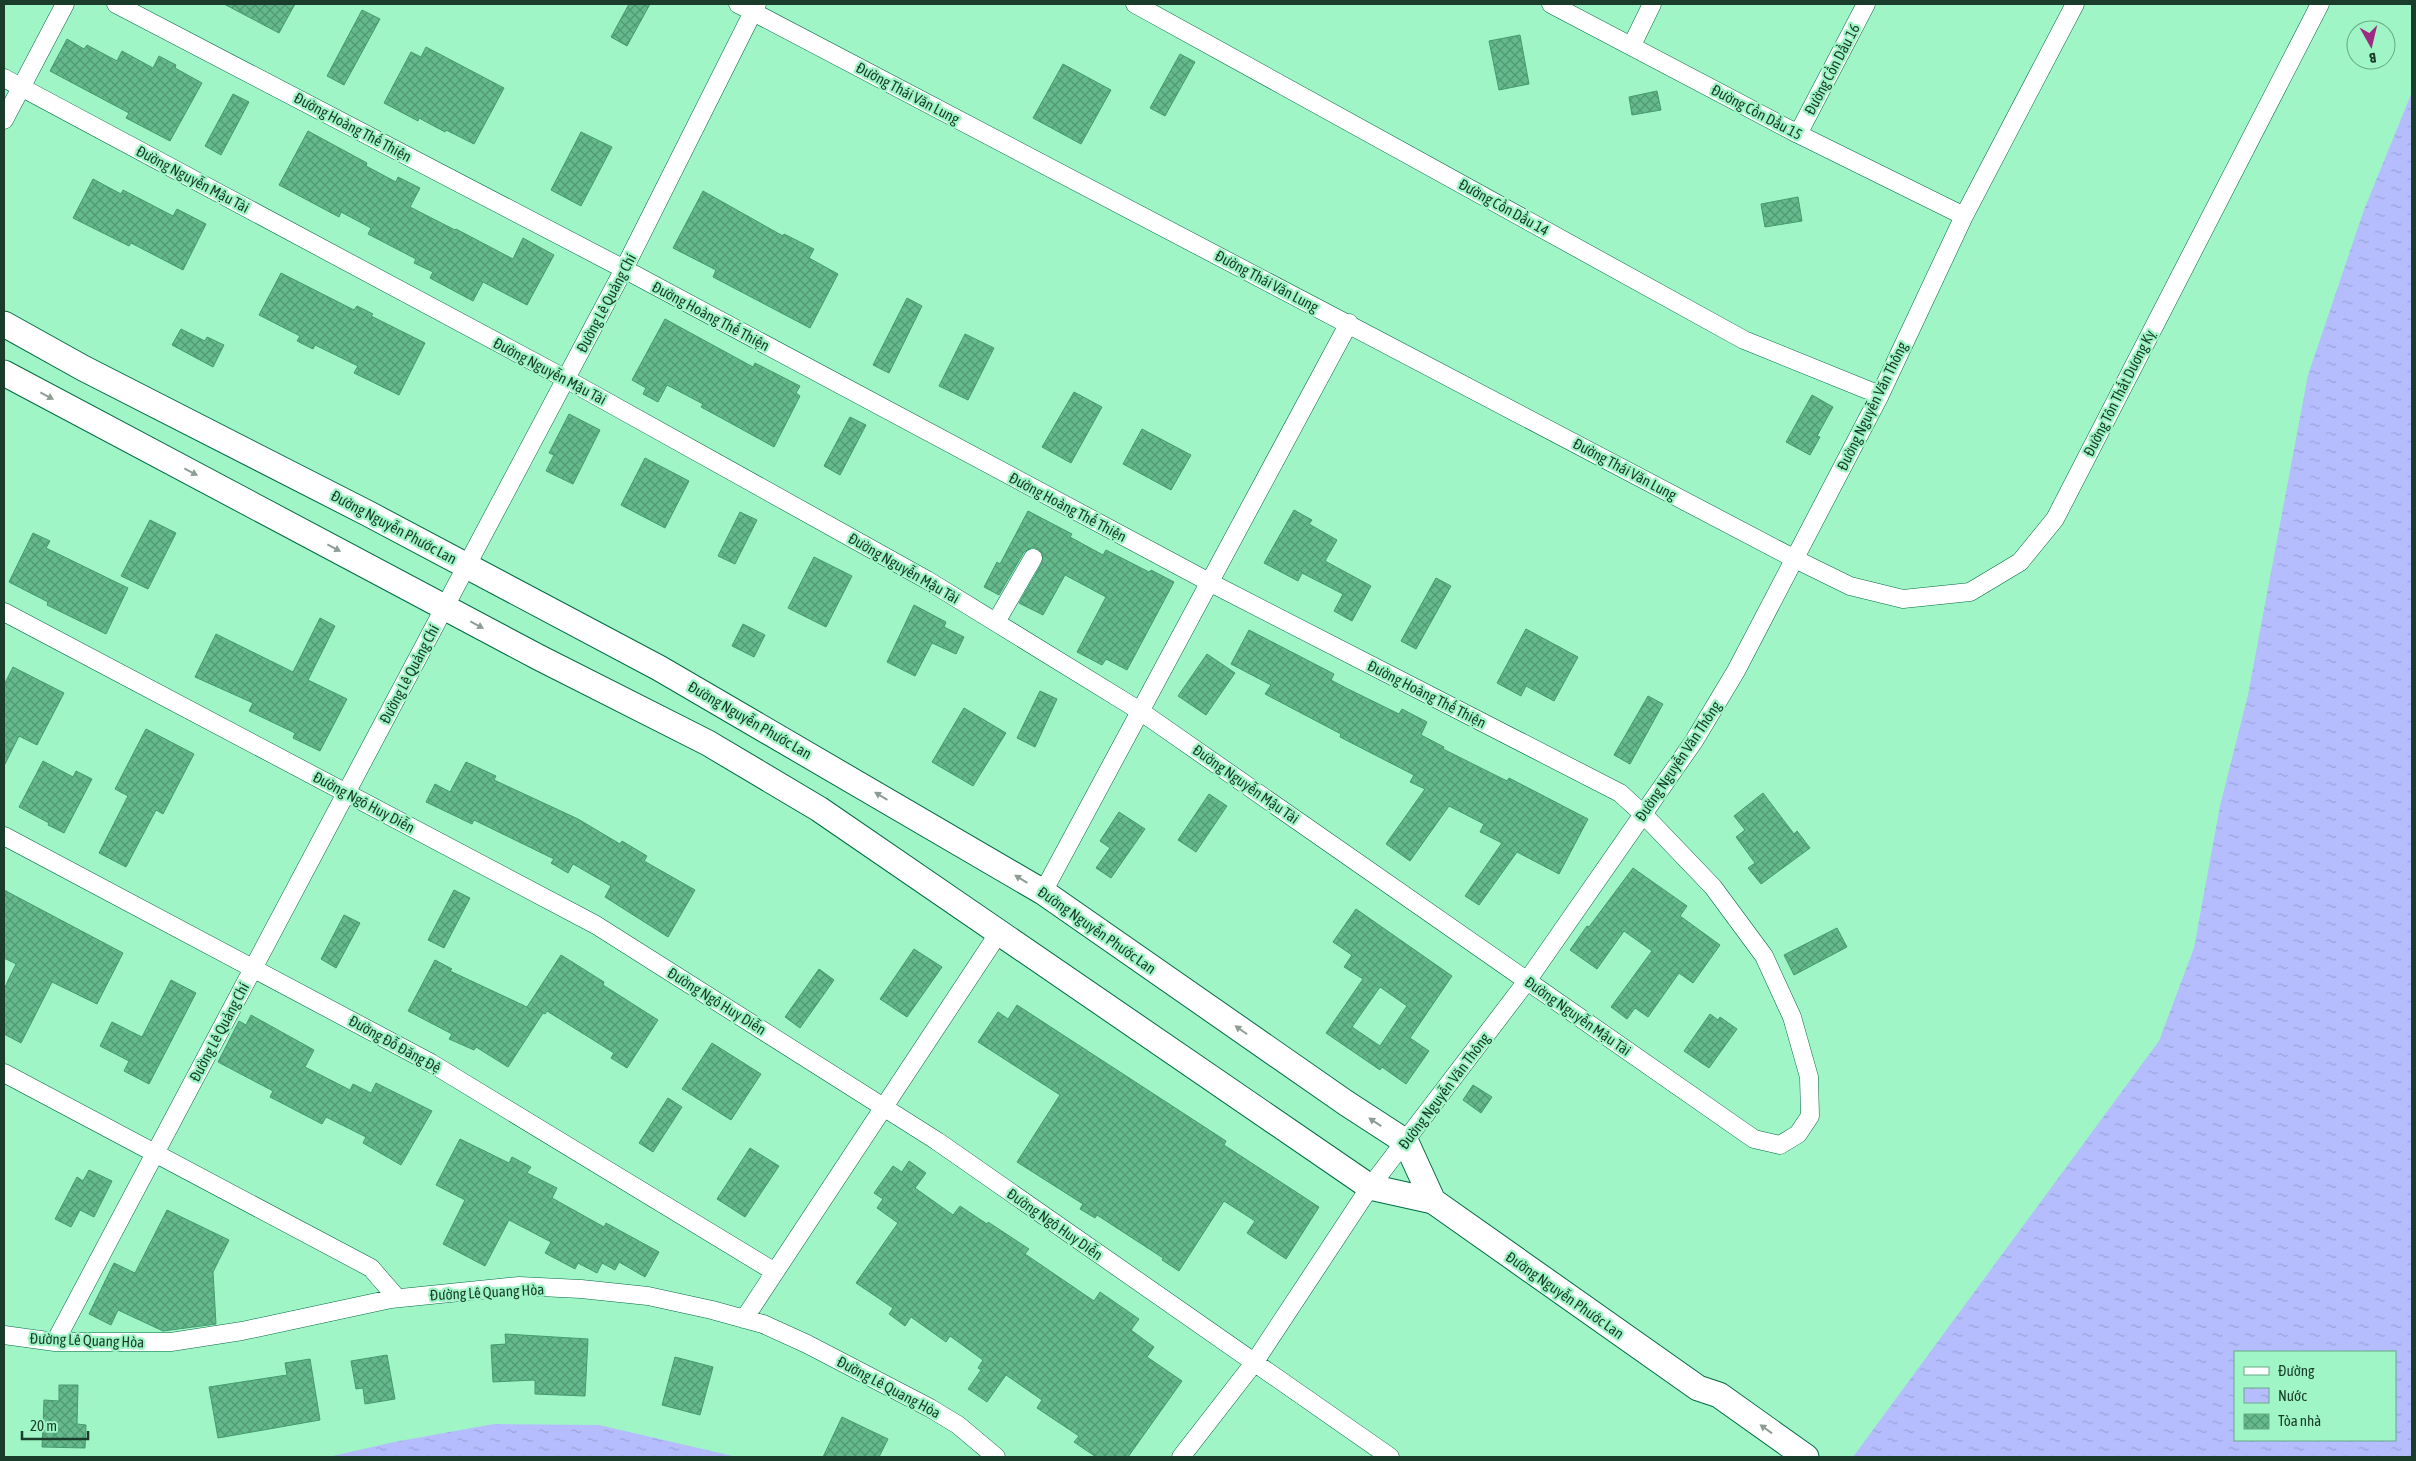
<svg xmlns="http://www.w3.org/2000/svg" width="2416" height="1461" viewBox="0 0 2416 1461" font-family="'Asap Condensed',sans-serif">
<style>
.water{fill:url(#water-ripples);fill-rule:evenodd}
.building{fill:url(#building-cross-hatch);stroke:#449b6f;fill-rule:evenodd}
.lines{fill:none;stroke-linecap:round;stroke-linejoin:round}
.street-casing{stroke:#016b43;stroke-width:19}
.secondary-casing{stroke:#016b43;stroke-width:27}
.street{stroke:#fff;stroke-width:18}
.secondary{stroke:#fff;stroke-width:25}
.oneway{fill:#8c9e94}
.labels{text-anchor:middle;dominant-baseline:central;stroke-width:4.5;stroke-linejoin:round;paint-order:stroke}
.street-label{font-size:15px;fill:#193d2a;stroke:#9ff5c5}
</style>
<defs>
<pattern id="water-ripples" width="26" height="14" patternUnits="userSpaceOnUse" patternTransform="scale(1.25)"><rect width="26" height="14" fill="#b5bdfe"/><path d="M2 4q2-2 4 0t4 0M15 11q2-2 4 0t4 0" fill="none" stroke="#9ba3da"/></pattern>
<pattern id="building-cross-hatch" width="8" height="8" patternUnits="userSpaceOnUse" patternTransform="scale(1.25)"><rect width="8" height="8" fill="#64ba8c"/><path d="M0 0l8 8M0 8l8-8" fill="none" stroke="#529873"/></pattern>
</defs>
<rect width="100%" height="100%" fill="#9ff5c5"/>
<path class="water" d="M2412,92V1457H1853L2159,1041L2194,948L2220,806L2248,695L2308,375L2364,210ZM2235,1352H2395V1440H2235Z
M494,1424L599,1425L737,1457H328L394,1442Z"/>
<path class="building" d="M224,4H295L279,33Z
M629,4H650L627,46L611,37Z
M362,10L380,19L344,85L327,76Z
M1520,35L1529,84L1499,90L1489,41Z
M67,39L84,49L87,45L117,61L122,51L153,68L159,56L176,65L175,68L202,83L170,141L126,118L129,113L50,71Z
M426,47L504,88L474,144L446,130L445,132L419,118L418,121L384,103L411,52L421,57Z
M1180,54L1195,62L1165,116L1150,108Z
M1063,64L1111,90L1081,144L1033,118Z
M1657,91L1661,110L1632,115L1629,97Z
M233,94L249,102L221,155L205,146Z
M308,131L367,163L366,166L396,182L398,177L420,188L410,207L455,230L456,229L513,259L523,238L554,255L527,305L483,282L473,301L430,278L433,272L414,263L416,259L368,234L371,228L341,212L339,217L279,185Z
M581,132L612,147L581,206L551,190Z
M93,179L121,194L123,190L173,216L177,209L206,224L183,270L131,243L129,246L73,218Z
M703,191L783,236L784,234L814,249L809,258L838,274L810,328L713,277L716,270L673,248Z
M1798,197L1802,221L1765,227L1761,204Z
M281,273L354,310L357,306L373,314L371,316L425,343L399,395L354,373L358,366L315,345L313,349L297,341L300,336L259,315Z
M907,298L922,306L889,373L873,365Z
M665,319L753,367L755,363L800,386L796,393L800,396L774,447L725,420L701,407L703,404L667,385L658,402L643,394L646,388L632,380Z
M181,329L205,341L207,337L224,345L213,367L172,345Z
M965,334L994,348L968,400L939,386Z
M1074,392L1102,407L1071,463L1042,447Z
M1812,395L1833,407L1817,436L1820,437L1810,455L1786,442Z
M569,414L600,430L573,484L546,471L554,455L549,453Z
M850,417L866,425L840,475L824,466Z
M1142,429L1191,455L1171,490L1123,464Z
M645,458L689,481L665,528L621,505Z
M1294,510L1312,520L1309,524L1337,540L1325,561L1371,586L1352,621L1334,611L1343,594L1302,573L1298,581L1264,563Z
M1028,511L1072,534L1070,537L1103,555L1106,550L1149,572L1151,570L1174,582L1127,670L1106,659L1102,665L1077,652L1106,597L1065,575L1043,615L1019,603L1042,563V553L1038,549L1033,547L1024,552L999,595L984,587L997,562L1000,564Z
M740,512L757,520L735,564L718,556Z
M150,520L176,533L148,589L121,576Z
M33,533L50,541L46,548L128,588L106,634L47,605L48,602L9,582Z
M814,557L852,576L826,627L788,608Z
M1436,578L1451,586L1416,649L1401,641Z
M914,605L946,622L944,627L964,637L956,654L932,643L915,676L887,662Z
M320,618L335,626L308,680L347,699L320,751L293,738L295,733L249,711L253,703L195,677L216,634L293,672Z
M743,624L765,635L754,657L732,646Z
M1526,629L1578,657L1554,701L1526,686L1521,696L1497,683Z
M1249,630L1334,674L1331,680L1346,688L1399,714L1402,709L1427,722L1421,735L1444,747L1443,749L1507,781L1509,778L1588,819L1559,874L1517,852L1479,905L1465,896L1502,843L1480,832L1484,824L1449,806L1410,861L1386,844L1425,789L1410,782L1414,775L1340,737L1341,734L1265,694L1271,685L1231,664Z
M1207,654L1235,673L1206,715L1178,696Z
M13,667L64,693L37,745L19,736L4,766V685Z
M1040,691L1057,699L1035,747L1017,738Z
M1648,696L1663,704L1630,764L1614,755Z
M964,708L1006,733L973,786L932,762Z
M146,729L194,754L163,814L156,810L126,867L99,853L128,796L115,789Z
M43,761L73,777L76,771L92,779L64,833L48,825L49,823L19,807Z
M466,762L496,776L494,780L578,819L620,844L622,841L647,856L644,861L695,890L668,937L605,897L611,886L573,864L568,873L551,863L554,859L474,820L472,824L426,802L435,784L450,792Z
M1763,793L1794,834L1797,831L1810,848L1761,884L1748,868L1755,863L1736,837L1745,830L1734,816Z
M1209,794L1227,806L1196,852L1178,840Z
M1119,812L1145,829L1111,878L1096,868L1110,848L1100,841Z
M1633,868L1687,906L1680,916L1720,945L1693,983L1679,973L1648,1017L1635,1008L1627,1019L1611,1007L1652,951L1624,931L1597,969L1570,950L1587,926L1589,927Z
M4,890L123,953L97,1004L52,982L21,1043L4,1034V989L16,964L4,958Z
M454,890L470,898L444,948L428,940Z
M1356,909L1452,976L1410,1038L1429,1051L1406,1084L1382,1067L1380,1070L1326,1033L1363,979L1344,967L1352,955L1333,942ZM1380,987L1407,1006L1380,1046L1352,1027Z
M344,915L360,923L336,968L321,959Z
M1837,928L1847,947L1794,975L1784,955Z
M914,949L942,967L907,1017L880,999Z
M561,955L604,982L603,985L658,1020L627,1068L611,1058L614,1053L547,1011L545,1014L543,1013L508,1067L476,1047L474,1050L449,1039L452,1034L408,1011L435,960L452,969L450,971L527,1007Z
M819,969L834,980L800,1028L785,1017Z
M171,980L196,993L149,1084L124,1071L129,1061L100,1046L112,1022L142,1037Z
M1017,1005L1226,1141L1224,1145L1319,1207L1286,1259L1247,1233L1255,1221L1224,1201L1179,1271L1162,1260L1163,1258L1097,1215L1095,1218L1080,1209L1083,1204L1017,1162L1060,1095L978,1042L998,1012L1008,1019Z
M1710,1014L1718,1020L1720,1017L1737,1029L1709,1068L1684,1051Z
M251,1015L314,1050L305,1067L350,1090L353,1084L371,1093L376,1083L432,1111L401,1165L363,1143L366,1137L326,1117L322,1124L270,1097L273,1091L218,1062L239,1021L246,1025Z
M712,1043L761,1074L731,1120L682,1089Z
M1473,1085L1492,1097L1481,1113L1463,1100Z
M668,1098L682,1107L653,1152L639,1143Z
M460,1139L509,1163L512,1157L531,1167L527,1173L557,1188L552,1198L604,1227L606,1223L659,1252L645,1277L619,1262L615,1270L602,1263L597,1273L578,1263L575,1269L545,1253L551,1242L509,1220L485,1266L443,1244L465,1200L436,1185Z
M750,1148L779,1166L745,1217L717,1199Z
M909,1161L926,1173L915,1188L953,1215L960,1206L987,1224L988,1222L1029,1249L1025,1254L1094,1301L1100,1292L1139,1319L1131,1330L1154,1347L1147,1357L1182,1381L1128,1457H1096L1074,1442L1079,1436L1037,1408L1042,1400L1006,1375L987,1402L968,1389L981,1370L978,1368L983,1360L950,1336L946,1342L911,1317L905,1326L889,1314L893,1308L856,1283L898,1223L877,1208L883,1199L874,1193L893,1166L902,1172Z
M89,1170L112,1181L94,1217L80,1210L71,1227L55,1219L77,1177L83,1181Z
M167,1210L229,1240L213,1272L216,1324L163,1331L118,1310L111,1325L89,1314L114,1263L135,1273Z
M505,1334L588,1339L585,1396L535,1394V1380L493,1382L491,1345L506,1344Z
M387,1355L395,1399L365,1404L363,1388L356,1389L351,1361Z
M675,1357L713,1367L700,1415L662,1405Z
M310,1359L320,1420L218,1438L209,1387L287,1375L285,1363Z
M59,1385H78L77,1424L86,1425L85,1448L42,1447L44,1400L59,1401Z
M842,1417L888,1439L879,1457H823Z"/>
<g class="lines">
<g class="street-casing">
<path id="street" d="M738,4L1795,559L1850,586L1903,599L1970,592L2020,562L2055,519L2320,4
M1135,4L1744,340L1880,395
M1551,4L1798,134L1964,216
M1632,45L1652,4
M4,78L566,379L927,580L1140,711L1754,1139L1780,1145L1798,1134L1810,1116L1809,1077L1792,1017L1764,956L1713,887L1643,814L1620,793L1209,582L624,269L116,4
M4,120L65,4
M1798,134L1866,4
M4,612L596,925L937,1141L1390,1457
M996,622L1033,558
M4,836L431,1063L775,1272
M1043,892L1349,323
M4,1073L371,1268L397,1298
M744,1319L1000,931
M4,1335L55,1342H171L242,1331L391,1299L519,1286L581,1289L648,1296L712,1310L763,1324L807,1344L930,1408L958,1425L996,1457
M55,1342L624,269L757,4
M1181,1457L1254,1363L1370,1187L1527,981L1694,741L1736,671L1880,395L1964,216L2075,4"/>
</g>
<g class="secondary-casing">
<path id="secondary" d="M4,324L83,368L369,514L659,668L1043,892L1346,1103L1406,1142L1433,1201
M4,373L538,657L708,743L819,809L1370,1187L1433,1201L1698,1388L1719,1395L1806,1457"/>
</g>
<use href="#street" class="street"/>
<use href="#secondary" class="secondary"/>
</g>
<defs><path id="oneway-solid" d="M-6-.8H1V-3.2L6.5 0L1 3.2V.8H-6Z" transform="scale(1.25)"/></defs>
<g class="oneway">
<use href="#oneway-solid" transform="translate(47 396) rotate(28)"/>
<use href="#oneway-solid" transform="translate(191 472) rotate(28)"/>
<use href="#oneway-solid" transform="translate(334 548) rotate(28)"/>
<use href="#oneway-solid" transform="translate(477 625) rotate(28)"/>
<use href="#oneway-solid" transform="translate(881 796) rotate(-149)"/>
<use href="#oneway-solid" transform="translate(1021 879) rotate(-149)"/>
<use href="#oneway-solid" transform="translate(1241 1030) rotate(-145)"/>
<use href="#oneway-solid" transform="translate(1375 1122) rotate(-147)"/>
<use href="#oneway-solid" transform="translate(1766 1429) rotate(-144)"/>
</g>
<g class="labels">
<g class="street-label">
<text transform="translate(1832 69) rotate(-62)">Đường Cồn Dầu 16</text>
<text transform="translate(908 93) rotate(28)">Đường Thái Văn Lung</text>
<text transform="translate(1757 112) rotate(28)">Đường Cồn Dầu 15</text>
<text transform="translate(353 127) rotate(28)">Đường Hoàng Thế Thiện</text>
<text transform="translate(193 179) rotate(28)">Đường Nguyễn Mậu Tài</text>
<text transform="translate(1504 207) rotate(29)">Đường Cồn Dầu 14</text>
<text transform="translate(1267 281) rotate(28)">Đường Thái Văn Lung</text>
<text transform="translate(606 303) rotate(-62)">Đường Lê Quảng Chí</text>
<text transform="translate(711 316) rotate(28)">Đường Hoàng Thế Thiện</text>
<text transform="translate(550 371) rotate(28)">Đường Nguyễn Mậu Tài</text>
<text transform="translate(2119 393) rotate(-63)">Đường Tôn Thất Dương Kỵ</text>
<text transform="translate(1872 406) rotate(-64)">Đường Nguyễn Văn Thông</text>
<text transform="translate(1625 469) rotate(28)">Đường Thái Văn Lung</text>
<text transform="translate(1068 507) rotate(28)">Đường Hoàng Thế Thiện</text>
<text transform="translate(394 527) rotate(28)">Đường Nguyễn Phước Lan</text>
<text transform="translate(904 568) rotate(30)">Đường Nguyễn Mậu Tài</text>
<text transform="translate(409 674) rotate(-62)">Đường Lê Quảng Chí</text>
<text transform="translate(1427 694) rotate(27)">Đường Hoàng Thế Thiện</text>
<text transform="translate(750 720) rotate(30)">Đường Nguyễn Phước Lan</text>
<text transform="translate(1678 761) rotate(-56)">Đường Nguyễn Văn Thông</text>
<text transform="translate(1246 784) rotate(35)">Đường Nguyễn Mậu Tài</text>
<text transform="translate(364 802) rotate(28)">Đường Ngô Huy Diễn</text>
<text transform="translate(1097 930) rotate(35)">Đường Nguyễn Phước Lan</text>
<text transform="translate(717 1001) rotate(32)">Đường Ngô Huy Diễn</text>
<text transform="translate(1578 1016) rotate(35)">Đường Nguyễn Mậu Tài</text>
<text transform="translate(219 1032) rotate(-62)">Đường Lê Quảng Chí</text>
<text transform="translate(395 1044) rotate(29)">Đường Đỗ Đăng Đệ</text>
<text transform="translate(1444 1091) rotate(-53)">Đường Nguyễn Văn Thông</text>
<text transform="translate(1055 1224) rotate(35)">Đường Ngô Huy Diễn</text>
<text transform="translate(487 1292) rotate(-3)">Đường Lê Quang Hòa</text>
<text transform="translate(1565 1295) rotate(35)">Đường Nguyễn Phước Lan</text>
<text transform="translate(87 1340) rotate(2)">Đường Lê Quang Hòa</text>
<text transform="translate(889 1387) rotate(28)">Đường Lê Quang Hòa</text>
</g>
</g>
<rect width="2416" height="1461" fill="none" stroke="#193d2a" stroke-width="10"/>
<rect x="2234" y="1351" width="162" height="90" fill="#9ff5c5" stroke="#69ab87"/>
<rect x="2244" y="1367" width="25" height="8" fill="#ffffff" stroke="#69ab87"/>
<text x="2278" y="1376" font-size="15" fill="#193d2a">Đường</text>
<rect x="2244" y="1388" width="25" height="15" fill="url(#water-ripples)" stroke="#69ab87"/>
<text x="2278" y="1401" font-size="15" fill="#193d2a">Nước</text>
<rect x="2244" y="1414" width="25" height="15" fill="url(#building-cross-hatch)" stroke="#69ab87"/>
<text x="2278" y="1426" font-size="15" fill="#193d2a">Tòa nhà</text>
<g transform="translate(2371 45) rotate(172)"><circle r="24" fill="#9ff5c5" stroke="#69ab87"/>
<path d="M0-4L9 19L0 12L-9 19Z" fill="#9f2a84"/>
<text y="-8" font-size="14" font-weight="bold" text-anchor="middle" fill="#193d2a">B</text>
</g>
<path d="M22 1431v8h66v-8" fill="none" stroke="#193d2a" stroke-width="2.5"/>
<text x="30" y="1431" font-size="15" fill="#193d2a" stroke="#9ff5c5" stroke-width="4" paint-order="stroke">20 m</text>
</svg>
